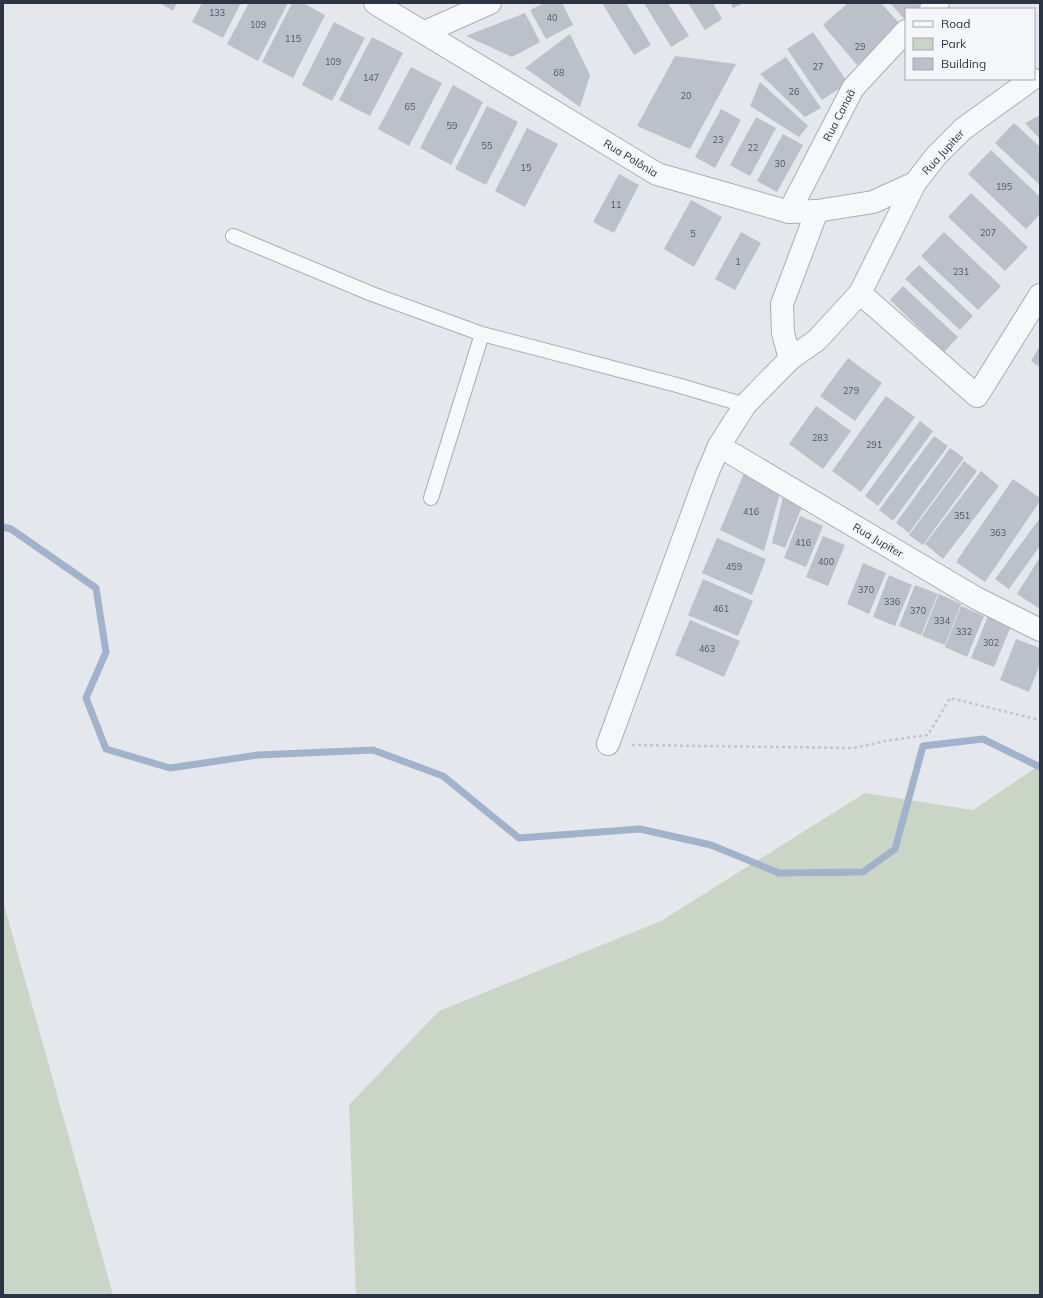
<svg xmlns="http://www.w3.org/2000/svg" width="1043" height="1298" viewBox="0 0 1043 1298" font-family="Mulish,sans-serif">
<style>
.green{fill:#c9d6c5}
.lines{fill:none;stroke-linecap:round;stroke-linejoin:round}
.stream{stroke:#9fb4cc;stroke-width:7}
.building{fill:#bbc0ca}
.service-casing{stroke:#a9aeb7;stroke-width:16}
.minor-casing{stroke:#a9aeb7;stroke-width:24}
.path{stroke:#c2c5cb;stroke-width:2.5;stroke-dasharray:3 3;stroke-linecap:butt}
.service{stroke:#f7f8fa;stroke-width:14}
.minor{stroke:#f7f8fa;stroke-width:22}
.labels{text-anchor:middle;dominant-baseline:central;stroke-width:3;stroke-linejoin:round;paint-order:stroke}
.number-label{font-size:9px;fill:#4f5766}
.street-label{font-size:11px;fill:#2b3445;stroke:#f4f6f9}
</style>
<rect width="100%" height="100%" fill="#e4e7ec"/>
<path class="green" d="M1040,765V1295H356L349,1105L439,1011L661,921L865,793L973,810Z
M3,901L113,1295H3Z"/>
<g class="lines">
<path class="stream" d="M3,527L11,529L96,588L106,652L86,698L106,749L170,768L258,755L373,750L443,776L519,838L640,829L711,845L779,873L863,872L895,849L923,746L983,739L1040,767"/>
</g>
<path class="building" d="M160,3H177L173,11Z
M202,3H241L223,38L192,22Z
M249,3H288L258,61L227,44Z
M292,3H303L325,15L293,78L262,62Z
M544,3H562L573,25L546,39L530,10Z
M602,3H626L651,45L634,55Z
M644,3H668L689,36L671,47Z
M688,3H713L722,19L705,30Z
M730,3H744L733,8Z
M848,3H881L902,26L857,65L823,25Z
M890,3H927L920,9H906V21Z
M525,13L540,42L512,57L466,36Z
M334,22L365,38L332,101L302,85Z
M813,32L848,83L822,100L787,49Z
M570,34L590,75L580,107L525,68Z
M372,37L403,53L370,116L339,100Z
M675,56L736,64L690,149L637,126Z
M786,57L821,108L805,117L760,74Z
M411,67L442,83L409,146L378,129Z
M760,82L808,126L799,137L750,106Z
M453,85L483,102L451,165L420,148Z
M487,106L518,122L486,185L455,169Z
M721,109L741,120L715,168L695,157Z
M1040,115V139L1025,123Z
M756,117L776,128L750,176L730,165Z
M1014,123L1040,147V185L995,143Z
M527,128L558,144L525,207L495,191Z
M783,134L803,145L777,192L757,181Z
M991,150L1040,197V214L1026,229L968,174Z
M619,174L639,185L614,233L593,222Z
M971,193L1028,247L1005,271L948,217Z
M691,200L722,217L694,267L664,249Z
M741,232L761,243L735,290L715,279Z
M944,232L1001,286L978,310L921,256Z
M919,265L973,316L960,330L905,279Z
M903,286L958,337L944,352L890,300Z
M1040,346V367L1031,361Z
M848,358L882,383L855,421L820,396Z
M886,396L915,417L861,492L832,471Z
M816,406L851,431L823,469L789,444Z
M920,421L933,431L878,506L865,496Z
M934,436L948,446L893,521L879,510Z
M950,448L964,458L909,533L896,523Z
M964,461L977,471L923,545L909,535Z
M745,471L780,493L764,551L720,530Z
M981,471L999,486L943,559L925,544Z
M1013,479L1040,498V501L985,582L956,562Z
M783,497L802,507L785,548L772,543Z
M800,516L823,526L806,567L784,558Z
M1040,518V546L1009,589L995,579Z
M823,536L845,545L828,586L806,577Z
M717,538L766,559L752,595L702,573Z
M1040,557V609L1017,594Z
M863,563L886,573L869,614L847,604Z
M889,575L912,585L895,626L873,617Z
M703,579L753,601L738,636L688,615Z
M915,585L938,594L921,635L899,626Z
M939,594L961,604L945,645L922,636Z
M961,606L984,616L967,657L945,647Z
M988,616L1011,626L994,667L971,658Z
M690,620L740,641L724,677L675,655Z
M1016,639L1040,648V664L1029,692L1000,680Z"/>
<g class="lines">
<g class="service-casing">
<path id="service" d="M233,236L372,294L482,334L677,385L745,405
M431,498L482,334"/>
</g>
<g class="minor-casing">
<g id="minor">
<path id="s1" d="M375,3L657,174L789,212L817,211L873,202L915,183"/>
<path d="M931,9L938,3"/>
<path d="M425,32L490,3"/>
<path id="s2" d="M1032,79L963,129L936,156L915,183L860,293L817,340L790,359L745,405L719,446L976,598L1040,630"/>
<path id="s3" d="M789,212L853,88L906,31"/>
<path d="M860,293L977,396L1040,295"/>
<path d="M790,359L783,333L782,304L817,211"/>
<path d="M608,744L707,474L719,446"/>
</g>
</g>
<path class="path" d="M632,745L853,748L891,740L928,735L950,698L1040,720"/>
<use href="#service" class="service"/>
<use href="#minor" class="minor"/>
</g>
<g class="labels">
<g class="number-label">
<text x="217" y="12">133</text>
<text x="552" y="17">40</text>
<text x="258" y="24">109</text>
<text x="293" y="38">115</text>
<text x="860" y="46">29</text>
<text x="333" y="61">109</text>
<text x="818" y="66">27</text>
<text x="559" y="72">68</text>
<text x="371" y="77">147</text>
<text x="794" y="91">26</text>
<text x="686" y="95">20</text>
<text x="410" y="106">65</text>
<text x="452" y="125">59</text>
<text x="718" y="139">23</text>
<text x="487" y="145">55</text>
<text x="753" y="147">22</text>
<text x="780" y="163">30</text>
<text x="526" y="167">15</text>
<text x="1004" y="186">195</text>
<text x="616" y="204">11</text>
<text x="988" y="232">207</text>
<text x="693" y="233">5</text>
<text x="738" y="261">1</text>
<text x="961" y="271">231</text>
<text x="851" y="390">279</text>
<text x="820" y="437">283</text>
<text x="874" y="444">291</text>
<text x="751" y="511">416</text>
<text x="962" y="515">351</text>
<text x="998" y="532">363</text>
<text x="803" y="542">416</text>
<text x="826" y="561">400</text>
<text x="734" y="566">459</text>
<text x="866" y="589">370</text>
<text x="892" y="601">336</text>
<text x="721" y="608">461</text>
<text x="918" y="610">370</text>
<text x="942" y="620">334</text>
<text x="964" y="631">332</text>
<text x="991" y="642">302</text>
<text x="707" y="648">463</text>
</g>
<g class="street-label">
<text stroke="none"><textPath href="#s3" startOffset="109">Rua Canaã</textPath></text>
<text transform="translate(943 152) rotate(-48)">Rua Jupiter</text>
<text stroke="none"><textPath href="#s1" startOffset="299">Rua Polônia</textPath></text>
<text stroke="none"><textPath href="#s2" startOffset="675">Rua Jupiter</textPath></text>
</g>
</g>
<rect width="1043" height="1298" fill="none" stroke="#2b3445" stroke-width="8"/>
<rect x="905" y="8" width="130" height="72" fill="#f4f6f9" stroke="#a4a8b1"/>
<rect x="913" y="21" width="20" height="6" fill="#f7f8fa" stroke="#a4a8b1"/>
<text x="941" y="28" font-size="12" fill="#2b3445">Road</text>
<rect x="913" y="38" width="20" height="12" fill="#c9d6c5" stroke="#a4a8b1"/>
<text x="941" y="48" font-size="12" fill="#2b3445">Park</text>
<rect x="913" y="58" width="20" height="12" fill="#bbc0ca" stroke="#a4a8b1"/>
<text x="941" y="68" font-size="12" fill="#2b3445">Building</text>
</svg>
